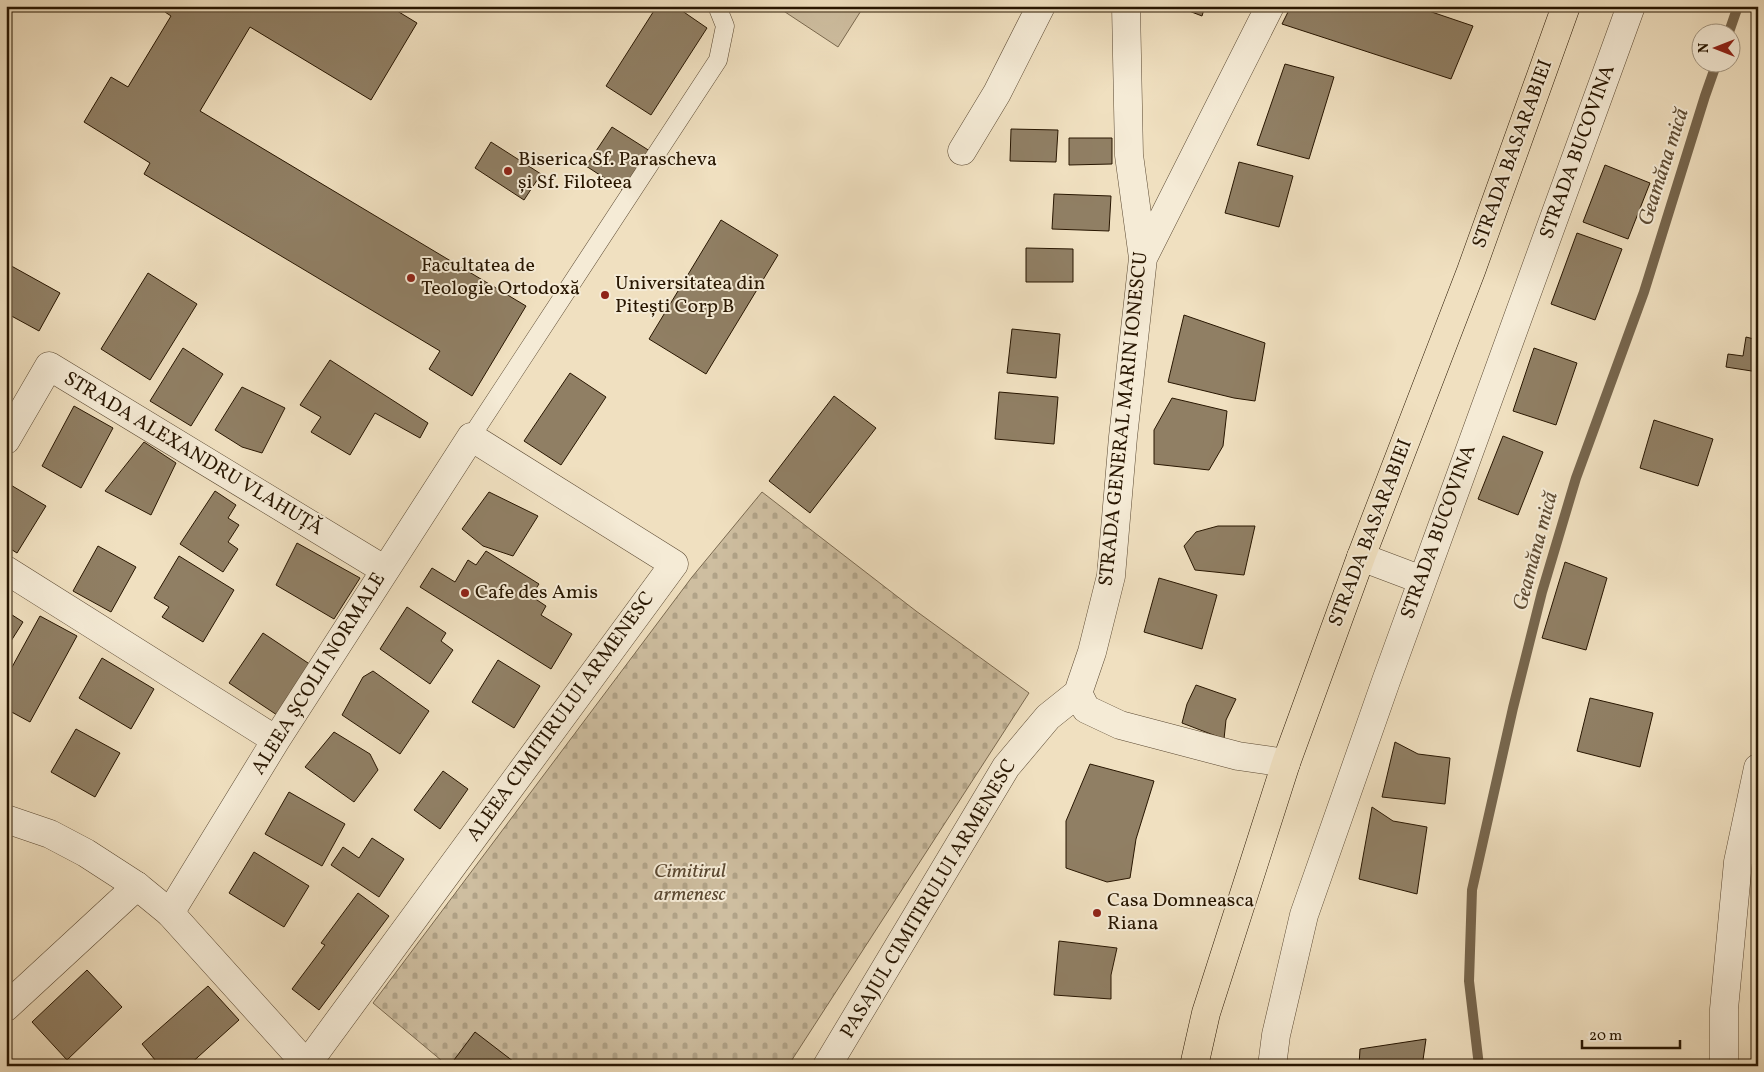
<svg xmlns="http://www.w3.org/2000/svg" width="1764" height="1072" viewBox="0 0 1764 1072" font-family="Vollkorn,serif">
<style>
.cemetery{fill:url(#cemetery-stones);stroke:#7b6a50}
.garden{fill:#cebea0;stroke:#7b6a50}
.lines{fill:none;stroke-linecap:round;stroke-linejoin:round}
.stream{stroke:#77664d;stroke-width:10}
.building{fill:#907f64;stroke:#281601}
.service-casing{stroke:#5a4831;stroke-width:19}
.minor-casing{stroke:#5a4831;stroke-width:29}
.tertiary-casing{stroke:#5a4831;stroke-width:29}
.primary-casing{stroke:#281601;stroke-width:29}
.service{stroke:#f5ebd6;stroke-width:18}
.minor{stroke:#f5ebd6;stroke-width:28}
.tertiary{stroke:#f5ebd6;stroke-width:28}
.primary{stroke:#f0e0c0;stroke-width:28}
.poi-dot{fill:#8f2418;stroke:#f5ebd6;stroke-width:2}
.labels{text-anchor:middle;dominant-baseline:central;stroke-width:4;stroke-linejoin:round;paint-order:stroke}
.street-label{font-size:20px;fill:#281601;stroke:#f5ebd6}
.poi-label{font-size:20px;fill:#281601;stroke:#f5ebd6;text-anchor:start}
.park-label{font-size:20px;font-style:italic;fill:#5a4831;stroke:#f5ebd6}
.water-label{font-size:21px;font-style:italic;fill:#5d4b33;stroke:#f5ebd6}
</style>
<defs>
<pattern id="cemetery-stones" width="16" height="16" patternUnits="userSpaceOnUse" patternTransform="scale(1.25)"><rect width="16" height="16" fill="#cebea0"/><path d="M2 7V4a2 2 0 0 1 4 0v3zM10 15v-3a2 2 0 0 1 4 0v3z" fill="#b1a388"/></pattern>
</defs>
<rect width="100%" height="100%" fill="#f0e0c0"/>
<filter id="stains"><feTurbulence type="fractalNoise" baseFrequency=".004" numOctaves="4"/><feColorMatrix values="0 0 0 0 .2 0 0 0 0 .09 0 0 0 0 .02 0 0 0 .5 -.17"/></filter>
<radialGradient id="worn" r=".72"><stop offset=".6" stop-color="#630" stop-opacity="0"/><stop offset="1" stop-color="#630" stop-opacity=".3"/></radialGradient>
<path class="cemetery" d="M762,492L916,611L1029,693L788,1066H448L373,1003L692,577Z"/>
<path class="garden" d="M776,6H864L838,47Z"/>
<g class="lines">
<path class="stream" d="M1729,32L1738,6
M1479,1066L1469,981L1472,890L1513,708L1542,592L1576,478L1644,292L1705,96L1717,62"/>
</g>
<path class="building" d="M168,6H389L417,23L371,100L250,27L200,111L526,306L472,396L429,369L440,351L144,174L150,163L84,122L111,77L128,87L171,16L165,12Z
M657,6H675L707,28L651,115L606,86Z
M1176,6H1205L1202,16Z
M1291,6H1414L1473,26L1451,79L1282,24Z
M1285,64L1334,77L1309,159L1257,145Z
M612,127L653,153L626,192L586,166Z
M1011,129L1058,130L1056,162L1010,161Z
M1069,138H1112V164L1069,165Z
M491,142L541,174L524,200L475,168Z
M1239,162L1293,176L1279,227L1225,213Z
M1605,165L1650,183L1628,239L1583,222Z
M1054,194L1111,196L1109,231L1052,229Z
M721,220L778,255L706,374L649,339Z
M1577,233L1622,249L1595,320L1551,304Z
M1026,248L1073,249V282H1026Z
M6,263L60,293L39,331L6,313Z
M148,273L197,304L150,380L101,349Z
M1184,315L1265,343L1255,401L1234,398L1168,382Z
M1012,329L1060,334L1056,378L1007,373Z
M1746,337L1758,340V372L1726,367L1728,354L1743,356Z
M183,348L223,374L191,426L150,401Z
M1534,348L1577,363L1556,425L1513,411Z
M330,360L428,423L420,438L375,413L350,455L311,432L321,417L300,405Z
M570,373L606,397L561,465L524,441Z
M242,387L285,408L262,453L242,447L215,430Z
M999,392L1058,397L1054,444L995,439Z
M834,396L876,428L810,513L769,481Z
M1172,398L1227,411L1223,446L1209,470L1154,464V430Z
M74,406L113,428L81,488L42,466Z
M1654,420L1713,439L1698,486L1640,468Z
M1503,436L1543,452L1518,515L1478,499Z
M144,442L176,463L151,515L105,491Z
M9,484L46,506L17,553L6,546V489Z
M215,491L236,505L228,518L239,525L228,542L238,549L223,572L180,544Z
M489,492L538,516L513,556L483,546L462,529Z
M1218,526H1255L1244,575L1195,570L1184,546L1196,532Z
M297,543L360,578L334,619L276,585Z
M98,546L136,567L111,612L73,591Z
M486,551L539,584L531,596L546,606L541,615L572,634L551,669L420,587L432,568L455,582L468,560L476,565Z
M179,556L234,590L203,642L162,617L169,607L154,598Z
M1565,562L1607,578L1586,650L1542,638Z
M1159,578L1217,595L1202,649L1144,632Z
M407,607L446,633L441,641L453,650L430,684L380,649Z
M6,611L23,622L6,649Z
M40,616L77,636L30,722L6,709V678Z
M263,633L311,665L277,715L229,683Z
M102,658L154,689L131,729L79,698Z
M498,660L540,686L514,728L472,702Z
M373,671L429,711L400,754L342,715L363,677Z
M1196,685L1236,699L1226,720L1224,739L1182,723L1187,704Z
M1590,698L1653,713L1640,767L1577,751Z
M76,729L120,753L95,797L51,772Z
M334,732L370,754L378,770L354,802L305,767Z
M1395,742L1418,754L1450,758L1445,804L1382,797Z
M1090,764L1154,781L1136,839L1130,878L1107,882L1066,868V821Z
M443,771L468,789L440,829L414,810Z
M289,792L345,824L322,866L265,834Z
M1372,807L1393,821L1427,827L1417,894L1359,879Z
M372,838L404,859L379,897L331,865L343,847L359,858Z
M254,852L309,886L284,927L229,893Z
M358,893L389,916L319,1010L292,989L325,945L321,943Z
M1059,941L1117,948L1111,975V999L1054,995Z
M87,970L122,1007L67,1060L32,1022Z
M208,986L239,1020L188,1066H160L142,1044Z
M475,1032L518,1065L517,1066H462L454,1060Z
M1426,1039L1423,1060L1425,1066H1359L1360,1049Z"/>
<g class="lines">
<g class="service-casing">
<path id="service" d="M471,437L718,60L725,26L717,6"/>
</g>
<g class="minor-casing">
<path id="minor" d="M1126,6L1129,155L1143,258L1123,437L1111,576L1092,652L1078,693L1086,709L1120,725L1238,756L1286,763
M962,151L997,93L1041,6
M1143,258L1270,6
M6,440L49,366L385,570
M1361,557L1422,580
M6,570L276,740
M170,913L276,740L471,437L674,564L307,1064
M6,1007L137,886
M827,1066L1006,767L1048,717L1078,693
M1272,1066L1276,1035L1304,915L1386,681L1631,6
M1724,1066V1009L1738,862L1758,768"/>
</g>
<g class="tertiary-casing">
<path id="tertiary" d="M6,819L50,834L86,853L137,886L170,913L308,1066"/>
</g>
<g class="primary-casing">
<path id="primary" d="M1194,1066L1206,1013L1286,763L1361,557L1471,271L1566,6"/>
</g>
<use href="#service" class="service"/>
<use href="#minor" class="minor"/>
<use href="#tertiary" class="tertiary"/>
<use href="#primary" class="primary"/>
</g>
<g class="poi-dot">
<circle cx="508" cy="171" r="5"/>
<circle cx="411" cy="278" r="5"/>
<circle cx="605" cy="295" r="5"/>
<circle cx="465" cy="593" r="5"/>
<circle cx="1097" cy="913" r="5"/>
</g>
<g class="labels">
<g class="street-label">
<text transform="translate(1578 152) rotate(-70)">STRADA BUCOVINA</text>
<text transform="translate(1513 154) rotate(-70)">STRADA BASARABIEI</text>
<text transform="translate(1124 419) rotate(-84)">STRADA GENERAL MARIN IONESCU</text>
<text transform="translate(193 454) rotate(31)">STRADA ALEXANDRU VLAHUȚĂ</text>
<text transform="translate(1439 532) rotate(-70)">STRADA BUCOVINA</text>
<text transform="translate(1371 533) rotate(-69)">STRADA BASARABIEI</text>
<text transform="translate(319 674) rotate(-58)">ALEEA ȘCOLII NORMALE</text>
<text transform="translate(561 717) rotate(-54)">ALEEA CIMITIRULUI ARMENESC</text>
<text transform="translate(929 899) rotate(-59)">PASAJUL CIMITIRULUI ARMENESC</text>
</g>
<g class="poi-label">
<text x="518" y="160">Biserica Sf. Parascheva<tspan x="518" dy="23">și Sf. Filoteea</tspan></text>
<text x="421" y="266">Facultatea de<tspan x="421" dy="23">Teologie Ortodoxă</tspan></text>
<text x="615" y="284">Universitatea din<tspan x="615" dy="23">Pitești Corp B</tspan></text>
<text x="475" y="593">Cafe des Amis</text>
<text x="1107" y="901">Casa Domneasca<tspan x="1107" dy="23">Riana</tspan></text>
</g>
<g class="park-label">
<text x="690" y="872">Cimitirul<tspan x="690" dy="23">armenesc</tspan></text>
</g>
<g class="water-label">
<text transform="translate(1664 167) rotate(-72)">Geamăna mică</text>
<text transform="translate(1536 551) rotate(-75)">Geamăna mică</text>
</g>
</g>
<rect width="1764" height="1072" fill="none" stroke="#f0e0c0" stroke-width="25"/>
<rect x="8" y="8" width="1749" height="1057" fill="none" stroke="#281601" stroke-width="2.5"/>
<rect x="12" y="12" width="1739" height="1047" fill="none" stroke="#281601"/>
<g transform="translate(1716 48) rotate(270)"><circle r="24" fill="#f5ebd6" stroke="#a39681"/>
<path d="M0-4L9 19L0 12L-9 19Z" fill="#8f2418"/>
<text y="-8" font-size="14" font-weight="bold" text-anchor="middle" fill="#281601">N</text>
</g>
<path d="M1582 1040v8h98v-8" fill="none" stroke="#281601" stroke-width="2.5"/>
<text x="1589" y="1040" font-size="15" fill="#281601" stroke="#f5ebd6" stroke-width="4" paint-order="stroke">20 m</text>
<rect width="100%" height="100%" filter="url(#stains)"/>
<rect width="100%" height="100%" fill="url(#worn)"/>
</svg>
